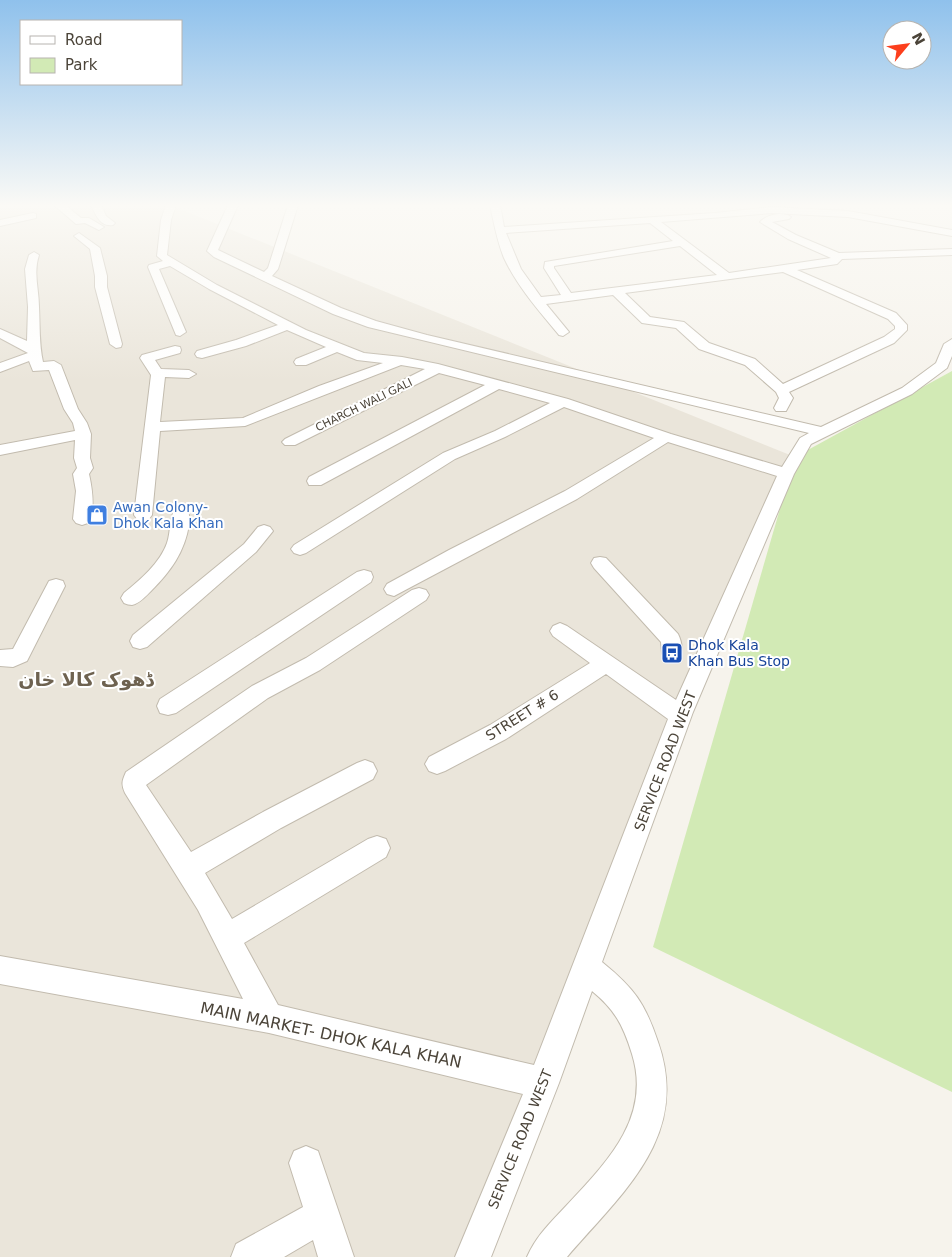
<svg xmlns="http://www.w3.org/2000/svg" width="952" height="1257" viewBox="0 0 952 1257" font-family="'DejaVu Sans',Vazirmatn,sans-serif">
<style>
.residential{fill:#eae5da}
.green{fill:#d2eab5}
.lines{fill:none;stroke-linecap:round;stroke-linejoin:round}
.minor-casing{stroke:#c2bbae;stroke-width:2}
.minor{fill:#fff;fill-rule:evenodd}
.labels{text-anchor:middle;dominant-baseline:central;stroke-width:4;stroke-linejoin:round;paint-order:stroke}
.far-street-label{font-size:11px;fill:#4b4439;stroke:#fff}
.shop-label{font-size:14px;fill:#366cbe;stroke:#fff;text-anchor:start}
.transit-label{font-size:14px;fill:#164399;stroke:#fff;text-anchor:start}
.street-label{font-size:14px;fill:#4b4439;stroke:#fff}
.near-street-label{font-size:16px;fill:#4b4439;stroke:#fff}
.district-label{font-size:19px;font-weight:bold;fill:#6e6250;stroke:#fff}
</style>
<rect width="100%" height="100%" fill="#f6f3ec"/>
<path class="residential" d="M0,205H170L795,457L469,1257H0Z"/>
<path class="green" d="M952,371V1092L653,947L795,457Z"/>
<g class="lines">
<g class="minor-casing">
<path id="minor" d="M54,205H65L81,218H89L104,227L99,230L85,223L76,224Z
M91,205H101L106,216L115,223L113,225C100,227 96,215 91,205Z
M166,205H176L171,220L167,255L217,285L306,330L364,353L402,357L438,364L568,399L671,434L782,467L800,438L809,433L368,327L333,314L214,257L207,251L228,205H238L218,250L264,272L268,268L288,205H298L278,269L272,276L341,308L376,321L427,335L821,427L902,388L936,363L944,344L952,339V356L947,368L912,394L811,444L794,474L693,712L602,962C634,988 645,1003 658,1042C691,1136 623,1192 567,1257H527C536,1236 551,1222 566,1206C606,1163 652,1118 632,1054C623,1025 615,1010 592,991L559,1083L491,1257H455L523,1094L269,1033L0,984V956L243,999L198,910L125,793C121,784 122,781 126,772L252,686L306,658L412,590L419,588L426,590L429,595L426,600L320,670L268,698L146,785L191,852L263,812L357,763L365,760L373,763L377,771L373,779L281,828L205,873L232,919L368,839L377,836L386,839L390,848L386,857L244,943L278,1005L534,1065L668,719L606,674L506,739L445,771L437,774L429,771L425,764L429,757L490,725L590,663L553,636L550,631L553,626L560,623L567,626L676,700L777,476L668,442L577,499L394,596L387,594L384,589L387,584L449,550L565,491L654,438L564,407L505,437L455,459L306,553L300,555L294,553L291,549L294,545L443,453L495,431L550,403L499,389L321,485H309L307,481L309,477L485,385L439,373L295,445H285L282,442L285,439L425,369L401,365L245,426L160,431L152,515L149,519L143,521L137,519L134,515L151,375L140,358L142,355L175,346L180,347L181,350L180,353L155,360L161,369L189,370L196,374L189,378L165,377L160,422L243,418L319,386L383,363L357,360L337,352L306,365H296L294,362L296,359L326,347L287,330L246,346L202,358L197,357L195,354L197,351L236,340L278,325L209,289L170,266L159,269L186,332L180,336L176,335L148,267L149,265L163,261L157,256L161,220Z
M490,205H500L504,227L715,213L772,207L848,211L952,230V236L848,217L772,213L661,222L729,273L831,258L788,239L760,222C766,215 783,211 791,217L789,219L772,222L796,235L839,253L952,249V255L842,259L837,264L797,270L896,313L907,325V330L894,343L789,392L793,398L786,411H776L774,408L779,398L776,392L745,365L699,349L676,328L642,323L613,295L546,304L569,332L563,336L559,335C539,311 517,286 504,258C497,241 494,223 490,205ZM650,223L673,241L545,262L544,268L561,295L541,297L521,269L506,233ZM680,246L717,275L571,293L554,268V266ZM783,272L888,319L895,326V329L884,337L783,384L755,359L709,343L684,322L650,317L625,293Z
M33,213L36,214V218L0,226V220Z
M79,233L100,248L107,276V287L122,344L121,347L116,348L110,344L95,287V276L90,249L74,236Z
M34,252L39,255C33,273 39,289 39,307C40,326 39,344 43,362L54,361L61,365L78,409L87,423L91,434L90,458L93,468L89,474C92,488 96,510 88,523L82,525L76,523L73,519L76,491L73,474L77,468L74,458L75,440L0,455V445L75,431L73,423L64,409L49,370L33,371L29,361L0,372V363L28,353L0,338V329L27,341L28,307L25,269L29,255Z
M181,507L187,509C190,514 189,518 189,524C185,552 170,572 151,591C146,596 139,604 132,605C130,605 126,604 124,603L121,598L124,593C140,580 160,563 167,543C171,532 169,518 175,509Z
M264,525L270,527L273,531L256,552L147,647L140,649L133,647L130,641L133,635L244,544L258,527Z
M600,557L606,558L678,634C682,642 683,651 679,659L672,661L665,659L662,653L661,642L594,568L591,563L594,558Z
M364,570L371,572L373,577L371,582L176,713L168,715L160,713L157,706L160,699L357,572Z
M56,579L63,581L65,586L27,661L13,667L0,666V650L13,649L49,581Z
M306,1146L318,1151L354,1257H318L313,1240L284,1257H231L236,1244L303,1207L289,1163L294,1151Z"/>
</g>
<use href="#minor" class="minor"/>
</g>
<linearGradient id="sky" x2="0" y2="1"><stop stop-color="#8fc1ec"/><stop offset="0.54" stop-color="#fbfaf6"/><stop offset="1" stop-color="#fbfaf6" stop-opacity="0"/></linearGradient>
<rect width="952" height="381" fill="url(#sky)"/>
<defs>
<g id="shop-square" transform="scale(1.125)"><rect x="-9" y="-9" width="18" height="18" rx="4" fill="#3f7fe0" stroke="#fff"/><path d="M-5-2.5h2.3a2.7 3.5 0 0 1 5.4 0H5L5.5 6h-11ZM-1.5-2.5h3a1.5 2.3 0 0 0-3 0Z" fill="#fff"/></g>
<g id="bus-square" transform="scale(1.125)"><rect x="-9" y="-9" width="18" height="18" rx="4" fill="#1a4fb4" stroke="#fff"/><path d="M-5-6H5V4H4V6H2V4H-2V6H-4V4H-5ZM-3.5-4V0h7V-4ZM-3.5 1.2v1.5H-2V1.2ZM2 1.2v1.5H3.5V1.2Z" fill="#fff"/></g>
</defs>
<g fill-rule="evenodd">
<use href="#shop-square" x="97" y="515"/>
<use href="#bus-square" x="672" y="653"/>
</g>
<g class="labels">
<g class="far-street-label">
<text transform="translate(364 405) rotate(-26)">CHARCH WALI GALI</text>
</g>
<g class="shop-label">
<text x="113" y="507">Awan Colony-<tspan x="113" dy="16">Dhok Kala Khan</tspan></text>
</g>
<g class="transit-label">
<text x="688" y="645">Dhok Kala<tspan x="688" dy="16">Khan Bus Stop</tspan></text>
</g>
<g class="street-label">
<text transform="translate(522 715) rotate(-32)">STREET # 6</text>
<text transform="translate(665 761) rotate(-69)">SERVICE ROAD WEST</text>
<text transform="translate(520 1139) rotate(-68)">SERVICE ROAD WEST</text>
</g>
<g class="near-street-label">
<text transform="translate(331 1035) rotate(12)">MAIN MARKET- DHOK KALA KHAN</text>
</g>
<g class="district-label">
<text x="86" y="679">ڈھوک کالا خان</text>
</g>
</g>
<rect x="20" y="20" width="162" height="65" fill="#ffffff" stroke="#b7b4b0"/>
<rect x="30" y="36" width="25" height="8" fill="#ffffff" stroke="#b7b4b0"/>
<text x="65" y="45" font-size="15" fill="#4b4439">Road</text>
<rect x="30" y="58" width="25" height="15" fill="#d2eab5" stroke="#b7b4b0"/>
<text x="65" y="70" font-size="15" fill="#4b4439">Park</text>
<g transform="translate(907 45) rotate(61)"><circle r="24" fill="#ffffff" stroke="#b7b4b0"/>
<path d="M0-4L9 19L0 12L-9 19Z" fill="#fc3f1d"/>
<text y="-8" font-size="14" font-weight="bold" text-anchor="middle" fill="#4b4439">N</text>
</g>
</svg>
